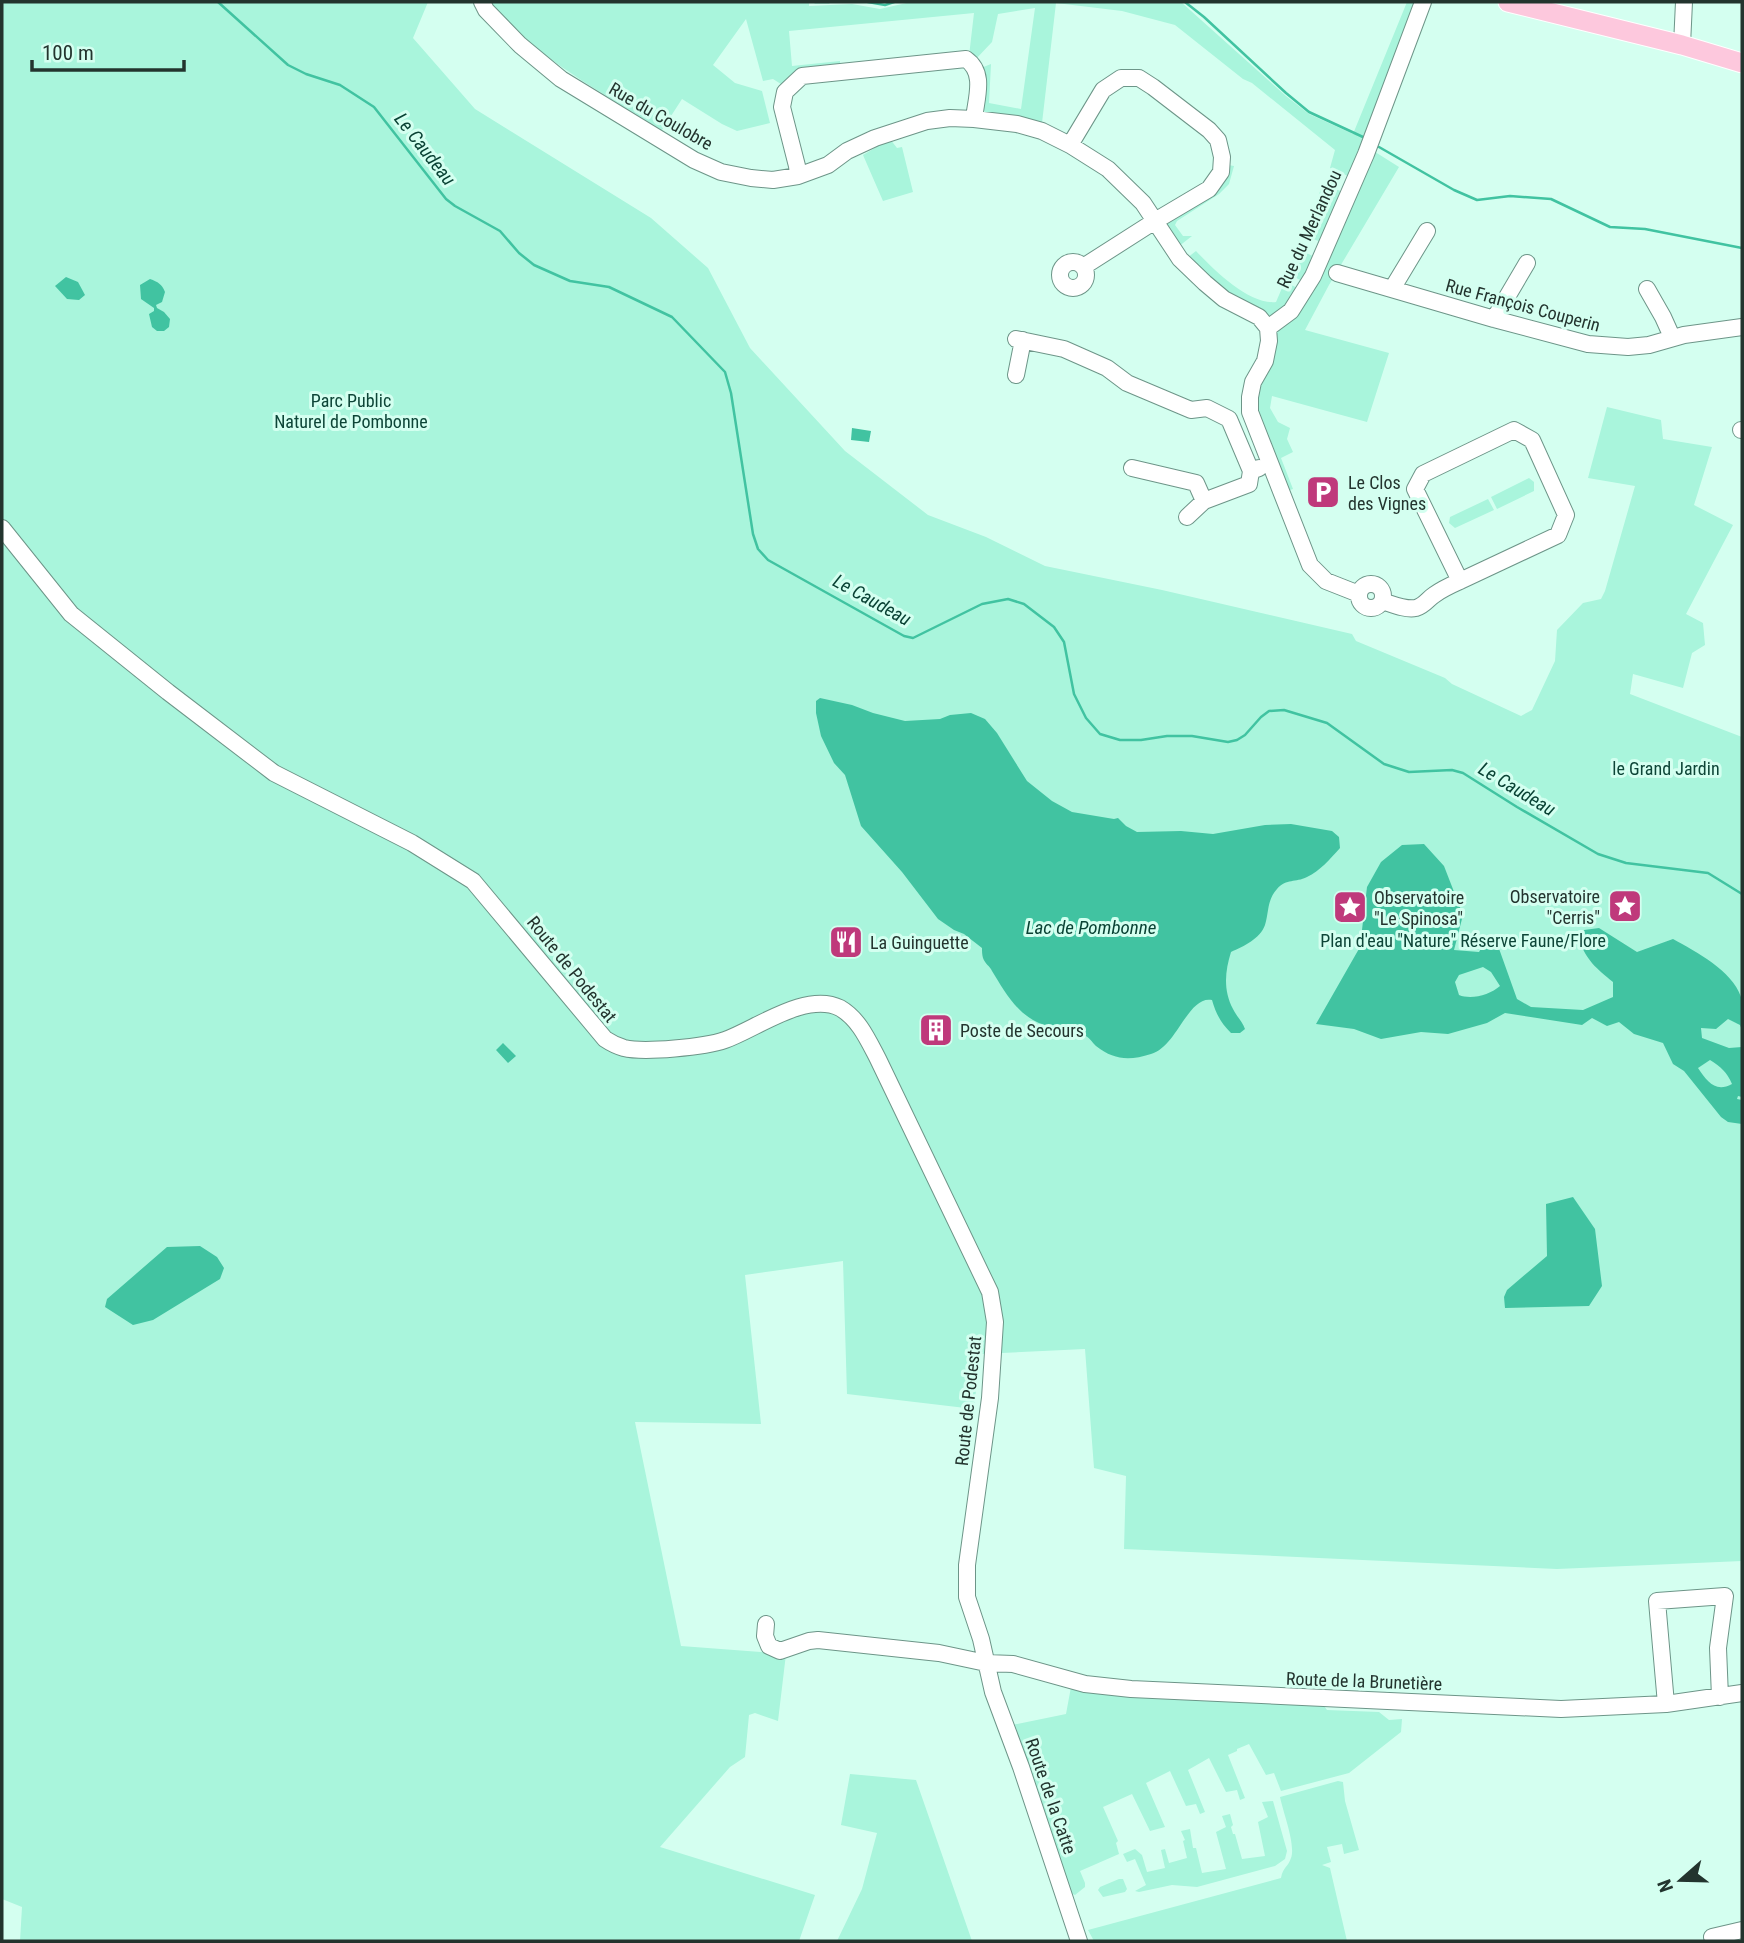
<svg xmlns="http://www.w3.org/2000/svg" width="1744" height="1943" viewBox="0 0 1744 1943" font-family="'Roboto Condensed',sans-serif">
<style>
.green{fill:#a9f5dc}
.water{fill:#41c3a1;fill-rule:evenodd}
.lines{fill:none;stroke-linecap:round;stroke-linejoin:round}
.stream{stroke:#41c3a1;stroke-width:2.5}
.minor-casing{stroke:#6d9588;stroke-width:18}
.major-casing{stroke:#fff;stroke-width:21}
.minor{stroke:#fff;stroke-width:16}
.major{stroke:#fdc8dd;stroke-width:19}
.labels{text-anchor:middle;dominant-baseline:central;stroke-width:6;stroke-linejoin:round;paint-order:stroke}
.street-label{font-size:18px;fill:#23342e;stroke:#d4fff0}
.park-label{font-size:18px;fill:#0d4537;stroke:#d4fff0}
.poi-label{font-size:18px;fill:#23342e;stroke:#d4fff0;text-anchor:start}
.water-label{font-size:19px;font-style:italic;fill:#094234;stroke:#d4fff0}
</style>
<rect width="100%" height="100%" fill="#d4fff0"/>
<path class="green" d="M2,2H428L413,38L475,109L651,218L708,268L750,348L845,451L928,515L986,537L1045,566L1162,590L1352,634L1356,641L1445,678L1452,684L1521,716L1532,710L1555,661L1557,630L1583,603L1601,599L1605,591L1635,486L1588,478L1607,407L1661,420L1663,439L1712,447L1694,505L1733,525L1686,614L1703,623L1705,645L1692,653L1683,688L1633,674L1630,694L1742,737V1561L1557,1569L1124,1549L1126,1476L1094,1468L1085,1349L980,1354L974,1409L847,1394L843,1261L745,1275L761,1424L635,1422L681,1646L786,1654L778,1721L755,1713L749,1715L745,1757L730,1767L660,1847L815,1895L799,1941H20L22,1907L2,1899Z
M490,2H809V6L852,4L880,9L911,2H1181L1286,96L1309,114L1353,134L1407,2H1416L1350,177L1330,168L1335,150L1252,83L1243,79L1175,25L1122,11L1056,3L1042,123L985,113L982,104L981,68L991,64L989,103L1021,109L1035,8L998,14L992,42L975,60L969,56L974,13L789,31L792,66L840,61V67L784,86L773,79L763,81L746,19L713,65L735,83L762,91L770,123L737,131L722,124L682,99L662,130C602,92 535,58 490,2Z
M890,139L897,148L902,147L913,192L883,201L863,155Z
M1372,150L1399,167L1329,285L1305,330L1389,353L1367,422L1272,396L1270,408L1278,422L1290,428L1287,439L1293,452L1281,458L1293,489L1290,490H1286L1256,413L1254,395L1276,330Z
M1228,165L1234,166L1229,184L1219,194L1177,221L1175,225L1183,236H1192L1178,247L1165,230L1168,220Z
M1323,184L1343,192L1321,242L1303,235Z
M1298,249L1315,257L1302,281L1287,273Z
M1196,251C1214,270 1249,305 1276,302L1285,281L1297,288C1292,300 1287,313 1272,315C1250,319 1204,272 1187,258Z
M1529,478L1534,482V491L1497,509L1491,497Z
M1488,499L1494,510L1455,528L1449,523L1450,517Z
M1071,1687L1322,1703L1327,1710L1379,1712L1389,1720L1402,1719L1401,1732L1349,1773L1281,1791L1274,1773L1266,1775L1249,1744L1237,1749V1751L1228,1755L1245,1798L1240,1800L1237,1790L1226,1792L1209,1758L1188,1770L1205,1812L1200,1814L1196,1804L1186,1806L1170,1771L1146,1783L1165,1827L1150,1831L1132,1794L1103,1807L1118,1841L1116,1843L1119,1854L1080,1871L1085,1883V1887L1075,1895L1068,1892L1012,1725L1066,1714Z
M850,1774L916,1780L972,1941H837L862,1889L877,1833L841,1825Z
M1338,1781L1343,1782L1345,1801L1359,1850L1344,1854L1342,1844L1327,1847L1331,1862L1322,1865L1330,1868L1347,1941H1094L1088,1930L1281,1878C1283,1867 1288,1867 1291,1858C1296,1845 1283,1812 1280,1797Z
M1273,1801L1287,1851L1285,1859L1275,1866L1197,1887L1172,1885L1139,1892L1135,1891L1146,1885L1135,1859L1127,1862L1123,1854L1135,1849L1142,1855L1147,1872L1165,1868L1161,1850L1165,1849L1169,1863L1187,1858L1183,1841L1185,1840L1181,1831L1190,1829L1193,1848H1196L1202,1873L1226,1869L1216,1832L1226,1827L1222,1816L1230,1814L1233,1825L1231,1827L1233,1834H1235L1242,1859L1265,1856L1258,1822L1268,1817L1262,1802Z
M1119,1879H1123L1127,1889L1125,1892L1103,1897L1098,1890L1100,1887Z"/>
<path class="water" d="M66,277L78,282L85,295L79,300L67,299L55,286Z
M150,279C158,282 162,284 165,292L162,302L156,305L157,308L164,312L170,319L169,327L164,331H157L152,327L149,314L154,311V308L141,299L140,285Z
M852,428L871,431L869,442L851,440Z
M820,698L852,705L873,713L905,721L940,719L950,715L971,713L985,719L997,733L1027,781L1052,801L1072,812L1114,819L1118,818L1126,826L1137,832L1181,831L1213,834L1265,825L1291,824L1332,831L1339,837L1340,848C1330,859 1320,871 1307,877C1295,883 1287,878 1277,889C1267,900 1269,912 1265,925C1260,939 1244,946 1231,952C1225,971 1223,990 1233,1009C1237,1017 1242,1021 1245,1029L1240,1033H1231C1221,1023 1216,1014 1212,1000C1188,995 1177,1047 1151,1054C1129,1061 1114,1060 1096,1046C1092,1042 1089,1037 1084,1035C1068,1027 1048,1029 1033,1020C1014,1009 1003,989 992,971C990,966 985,964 983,958C982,955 982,951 982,948L964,934L954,930L938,919L902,872L861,826L845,775L834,763L821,736L816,713V701Z
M1424,844L1444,866L1463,915L1454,950L1479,952L1486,940L1497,943L1517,999L1531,1007L1583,1010L1613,997V982C1596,968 1587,961 1579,940L1584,930L1599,928L1637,952L1673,939C1696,952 1732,970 1741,997C1744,1006 1742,1020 1742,1030L1740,1025L1728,1019L1716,1029L1701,1028L1702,1038L1729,1048L1742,1047V1097L1738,1096L1737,1099L1742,1100V1124L1728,1122L1721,1117L1684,1071L1673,1064L1663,1043L1634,1034L1619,1022L1607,1026L1592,1018L1582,1025L1505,1013L1487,1023L1448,1034L1421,1032L1381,1039L1354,1029L1316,1024L1360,947L1367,887L1381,862L1402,845ZM1483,967L1491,972L1500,986C1490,995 1471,1000 1459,995L1455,982L1459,975ZM1710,1060C1721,1067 1727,1072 1732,1084C1715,1093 1707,1081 1698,1068Z
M503,1043L516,1056L508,1063L496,1050Z
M1573,1197L1595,1229L1602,1286L1589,1306L1505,1308L1504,1297L1507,1290L1547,1256L1546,1204Z
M200,1246L217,1257L224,1268L220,1279L153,1320L133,1325L105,1307L107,1299L167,1247Z"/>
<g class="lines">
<path class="stream" d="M218,2L288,65L306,74L340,85L374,107L446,199L455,206L500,231L519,253L534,265L570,281L609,287L672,317L725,372L731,393L753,534L758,549L768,560L904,636L913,638L982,604L1008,599L1024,604L1054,627L1064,642L1074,694L1086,718L1100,734L1120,740H1141L1167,736H1192L1228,742L1237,740L1245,735L1261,717L1269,711L1284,710L1327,723L1384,764L1409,772L1452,770L1463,773L1517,807L1598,854L1626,863L1708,873L1742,894
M815,2H829
M868,2L885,5L894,2
M1185,2L1204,17L1286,93L1309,112L1363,137
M1379,147L1454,190L1477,200L1510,196L1551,199L1610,227L1645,229L1742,248"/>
<g class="minor-casing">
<path id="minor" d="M482,2L486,10L520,45L561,79L694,160L721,172L751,178L773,180L798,176L828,165L847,151L875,138L927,121L950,118L974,119L1017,124L1042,131L1070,145L1108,169L1143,203L1180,259L1205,283L1224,299L1259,317L1268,328
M1682,45L1684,2
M1070,145L1103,90L1121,78H1139L1153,87L1209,130L1218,140L1222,157L1221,172L1209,189L1155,221L1083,267
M798,176L797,166L782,107L785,92L802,76L966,59C986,73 976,98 974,119
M1060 275a13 13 0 1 1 26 0a13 13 0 1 1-26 0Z
M1337,273L1494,319L1588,344L1628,347L1649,345L1684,335L1742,327
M1392,289L1427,231
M1647,289L1663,317L1672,337
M1494,319L1527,263
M1268,328L1291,311L1313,276L1366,154L1423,2
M1268,328L1269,341L1265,361L1253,382L1250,397V412L1310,565L1326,581L1359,594
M1016,339L1064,349L1107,368L1127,383L1191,410L1207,408L1229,419L1251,471
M1016,375L1023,340
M1741,430H1742
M1132,468L1196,483L1204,501L1249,484L1251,471L1259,468
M1187,517L1204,501
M2,528L71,614L168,692L274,773L412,843L473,881L605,1039C611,1043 617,1046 624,1048C644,1053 705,1047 725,1040C756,1029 806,991 840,1008C859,1019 868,1040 878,1059L990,1292L995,1322L990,1398L967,1565V1597L981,1639L993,1692L1021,1767L1079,1941
M1359 596a12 12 0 1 1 24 0a12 12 0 1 1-24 0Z
M1382,601C1392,604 1405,610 1416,608C1424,606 1428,599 1434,595C1442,589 1451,585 1460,581L1558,535L1566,515L1532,440L1514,430L1423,474L1415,489L1460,581
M766,1624L765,1636L769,1646L780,1651L809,1641L818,1640L939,1653L986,1663L1013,1664L1085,1684L1131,1689L1561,1709L1666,1704L1742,1693
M1666,1704L1657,1601L1725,1596L1718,1648L1720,1697
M1712,1937L1742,1930"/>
</g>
<g class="major-casing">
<path id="major" d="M1508,2L1682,45L1742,63"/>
</g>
<use href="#minor" class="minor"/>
<use href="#major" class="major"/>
</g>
<defs>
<g id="parking-square" transform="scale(1.75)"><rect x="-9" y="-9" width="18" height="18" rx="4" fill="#bf397b" stroke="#d4fff0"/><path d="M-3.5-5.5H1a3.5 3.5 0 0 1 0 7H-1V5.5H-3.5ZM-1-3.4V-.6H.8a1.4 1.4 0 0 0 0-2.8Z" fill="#fff"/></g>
<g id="sight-square" transform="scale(1.75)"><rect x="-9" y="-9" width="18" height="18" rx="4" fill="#bf397b" stroke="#d4fff0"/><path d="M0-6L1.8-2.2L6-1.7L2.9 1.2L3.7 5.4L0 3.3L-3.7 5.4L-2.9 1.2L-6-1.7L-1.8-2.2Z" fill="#fff"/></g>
<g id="restaurant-square" transform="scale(1.75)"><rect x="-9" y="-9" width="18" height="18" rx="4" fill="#bf397b" stroke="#d4fff0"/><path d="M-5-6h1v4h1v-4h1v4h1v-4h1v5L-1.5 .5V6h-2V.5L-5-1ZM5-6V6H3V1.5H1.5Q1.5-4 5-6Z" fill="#fff"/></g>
<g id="building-square" transform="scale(1.75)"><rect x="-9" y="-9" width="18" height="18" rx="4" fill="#bf397b" stroke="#d4fff0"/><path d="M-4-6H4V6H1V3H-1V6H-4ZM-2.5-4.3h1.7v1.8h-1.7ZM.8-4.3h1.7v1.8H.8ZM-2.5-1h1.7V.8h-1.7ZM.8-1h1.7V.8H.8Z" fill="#fff"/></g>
</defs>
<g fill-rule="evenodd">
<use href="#parking-square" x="1323" y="492"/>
<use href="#sight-square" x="1625" y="906"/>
<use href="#sight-square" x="1350" y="907"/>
<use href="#restaurant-square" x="846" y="942"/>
<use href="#building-square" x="936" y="1030"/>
</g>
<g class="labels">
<g class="street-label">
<text transform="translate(661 116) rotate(30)">Rue du Coulobre</text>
<text transform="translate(1309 229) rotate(-65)">Rue du Merlandou</text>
<text transform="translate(1523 305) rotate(15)">Rue François Couperin</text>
<text transform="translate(572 969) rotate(51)">Route de Podestat</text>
<text transform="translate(968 1401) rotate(-84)">Route de Podestat</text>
<text transform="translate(1364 1681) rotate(2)">Route de la Brunetière</text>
<text transform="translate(1051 1796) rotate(71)">Route de la Catte</text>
</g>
<g class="park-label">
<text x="351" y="400">Parc Public<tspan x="351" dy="21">Naturel de Pombonne</tspan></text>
<text x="1666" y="768">le Grand Jardin</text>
<text x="1463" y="940">Plan d'eau "Nature" Réserve Faune/Flore</text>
</g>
<g class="poi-label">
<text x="1348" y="482">Le Clos<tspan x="1348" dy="21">des Vignes</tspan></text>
<text x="1600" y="896" text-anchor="end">Observatoire<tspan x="1600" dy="21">"Cerris"</tspan></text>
<text x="1374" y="897">Observatoire<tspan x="1374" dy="21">"Le Spinosa"</tspan></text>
<text x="870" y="942">La Guinguette</text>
<text x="960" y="1030">Poste de Secours</text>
</g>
<g class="water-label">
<text transform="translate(425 149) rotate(52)">Le Caudeau</text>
<text transform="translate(872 600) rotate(29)">Le Caudeau</text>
<text transform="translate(1517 789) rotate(31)">Le Caudeau</text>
<text x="1091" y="927">Lac de Pombonne</text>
</g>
</g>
<rect width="1744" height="1943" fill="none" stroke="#23342e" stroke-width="7"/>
<g transform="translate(1681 1880) rotate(250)" stroke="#d4fff0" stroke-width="5" paint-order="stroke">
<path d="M0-5L12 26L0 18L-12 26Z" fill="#23342e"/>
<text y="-10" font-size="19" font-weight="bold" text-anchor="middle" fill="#23342e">N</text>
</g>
<path d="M32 60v10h152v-10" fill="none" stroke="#23342e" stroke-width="3.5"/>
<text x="42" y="60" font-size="21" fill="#23342e" stroke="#d4fff0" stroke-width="5" paint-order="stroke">100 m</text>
</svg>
